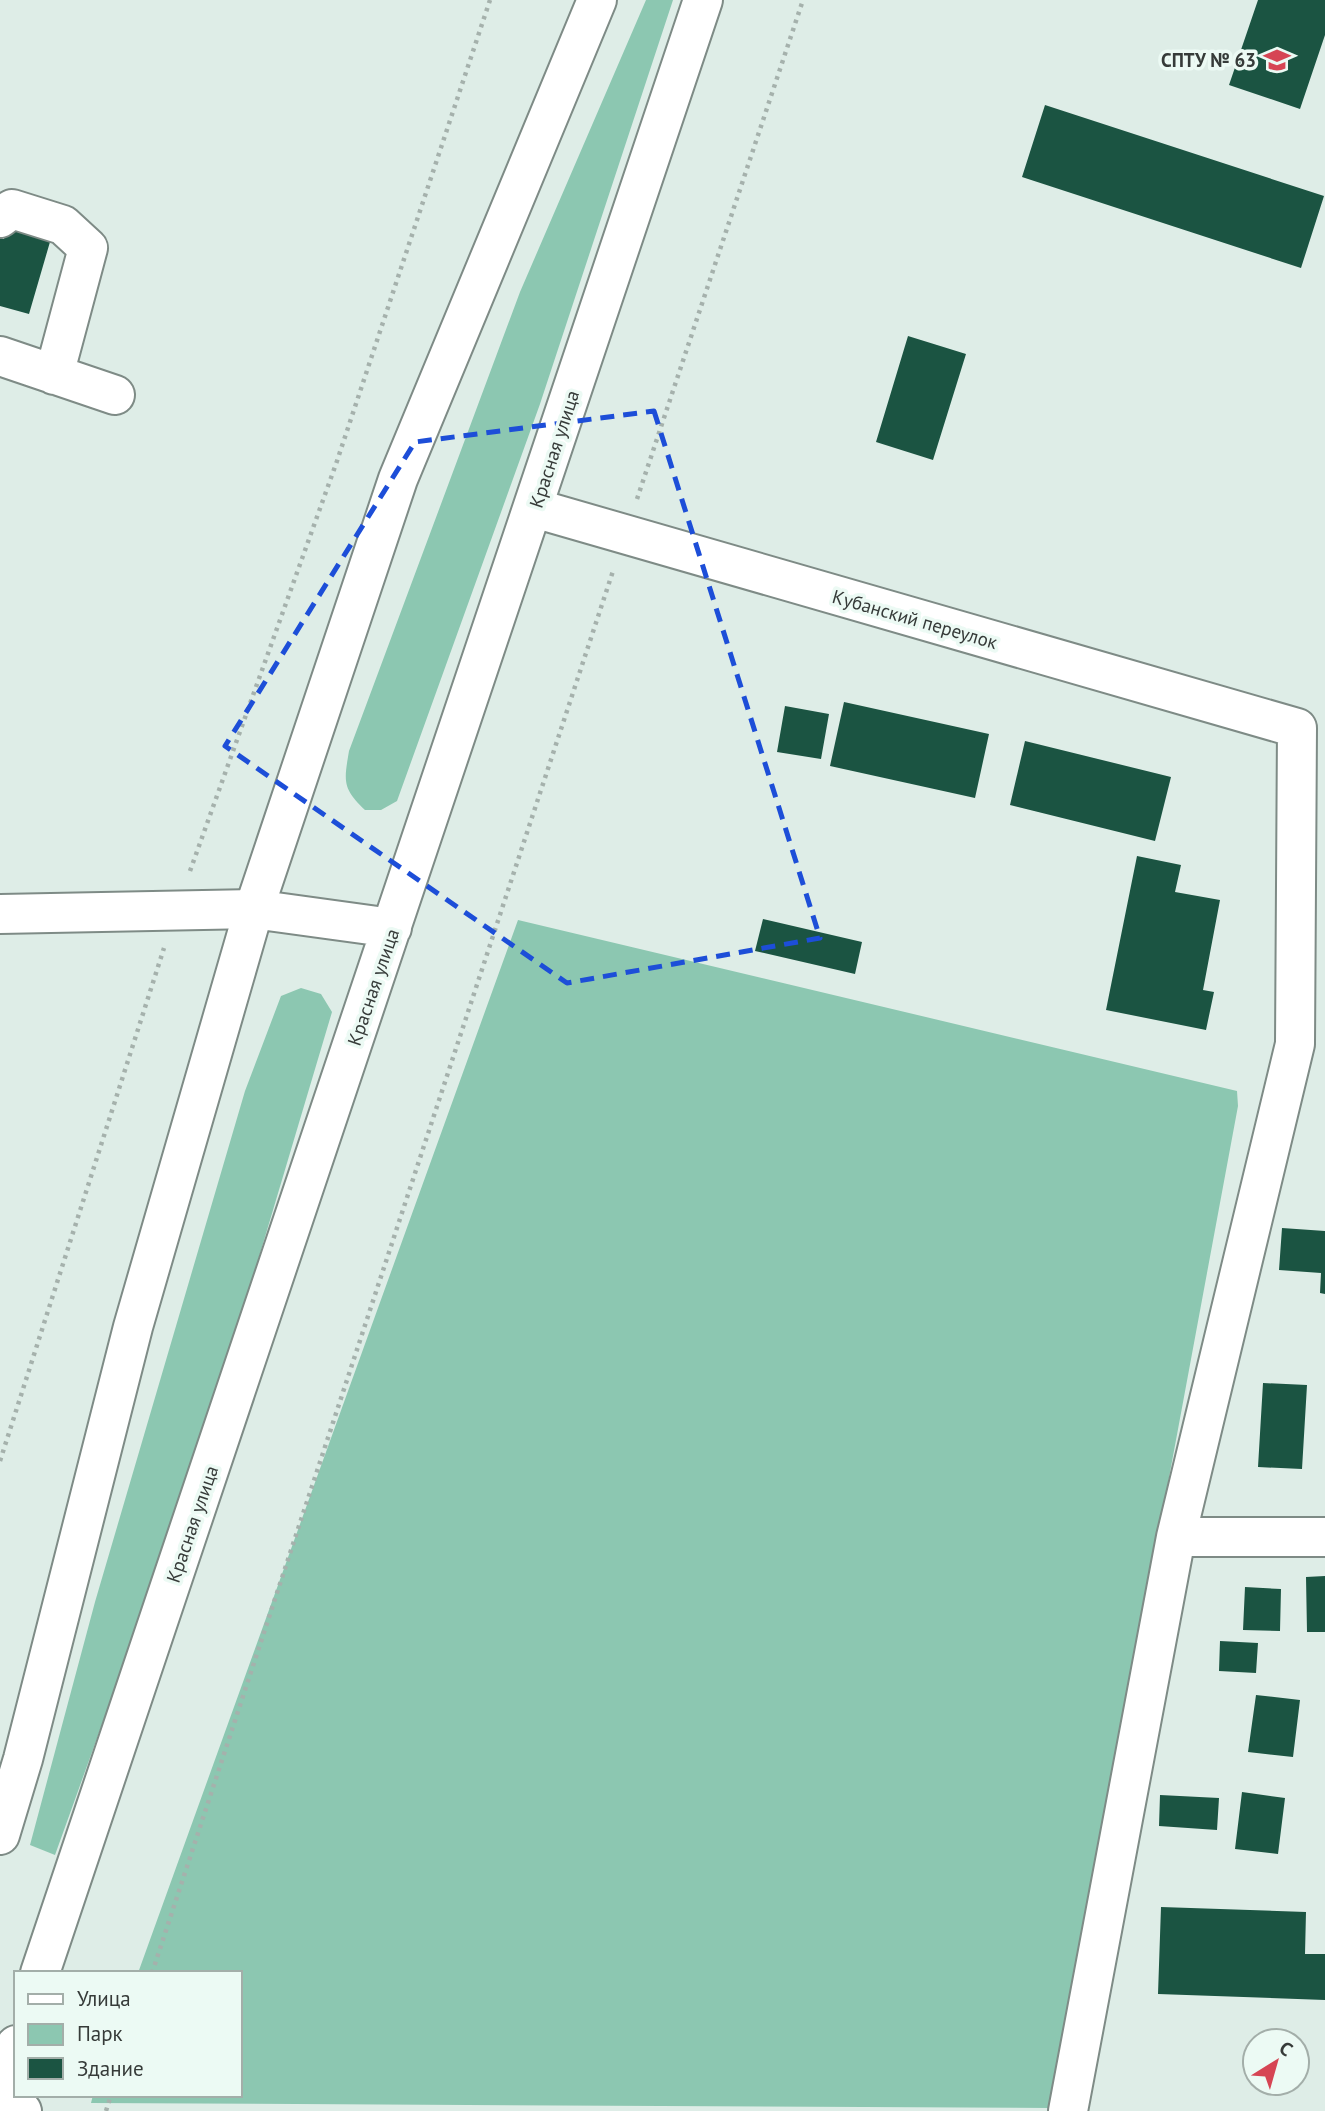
<svg xmlns="http://www.w3.org/2000/svg" width="1325" height="2111" viewBox="0 0 1325 2111" font-family="'PT Sans',sans-serif">
<style>
.green{fill:#8cc7b1}
.building{fill:#1b5442}
.lines{fill:none;stroke-linecap:round;stroke-linejoin:round}
.minor-casing{stroke:#7e8b86;stroke-width:42}
.major-casing{stroke:#7e8b86;stroke-width:42}
.path{stroke:#a5b1ac;stroke-width:4.5;stroke-dasharray:3.5 5;stroke-linecap:butt}
.minor{stroke:#fff;stroke-width:38}
.major{stroke:#fff;stroke-width:38}
.marked{fill:none;stroke:#1d4ed8;stroke-width:5;stroke-dasharray:14 9;stroke-linejoin:round}
.labels{text-anchor:middle;dominant-baseline:central;stroke-width:7;stroke-linejoin:round;paint-order:stroke}
.poi-label{font-size:19px;font-weight:bold;fill:#363b39;stroke:#ecfaf4;text-anchor:end}
.street-label{font-size:19px;fill:#363b39;stroke:#ecfaf4}
</style>
<rect width="100%" height="100%" fill="#deede7"/>
<path class="green" d="M646,0H673L540,404L397,801L381,810H365C342,788 344,781 349,751L520,292Z
M518,920L1237,1091L1238,1106L1052,2108L91,2103L93,2095H240V1973H138Z
M301,988L321,994L332,1012L206,1435L55,1855L30,1845L95,1602L245,1091L281,996Z"/>
<path class="building" d="M1258,0H1325V35L1300,109L1229,85Z
M1045,105L1324,196L1301,268L1022,177Z
M9,222L52,235L29,314L0,306V238L4,239Z
M908,336L966,354L933,460L876,442Z
M844,702L989,734L975,798L830,766Z
M785,706L829,714L821,759L777,752Z
M1025,741L1171,777L1155,841L1010,805Z
M1137,856L1181,865L1175,892L1220,900L1203,990L1214,992L1206,1030L1106,1010Z
M763,919L862,942L855,974L755,951Z
M1282,1228L1325,1231V1294L1320,1293L1321,1273L1279,1270Z
M1263,1383L1307,1385L1302,1469L1258,1467Z
M1325,1576V1632H1307L1306,1577Z
M1245,1587L1281,1589L1280,1631L1243,1630Z
M1220,1641L1258,1643L1256,1673L1219,1671Z
M1256,1695L1300,1700L1293,1757L1248,1752Z
M1242,1792L1285,1798L1278,1854L1235,1849Z
M1160,1795L1219,1798L1217,1830L1159,1826Z
M1161,1907L1306,1912L1305,1954H1325V2000L1158,1994Z"/>
<g class="lines">
<g class="minor-casing">
<path id="minor" d="M0,218L12,209L63,225L88,248L54,375
M0,356L115,395
M534,508L1297,728L1295,1044L1176,1537L1068,2111
M0,914L254,909
M1176,1537H1325
M0,2106L22,2111"/>
</g>
<g class="major-casing">
<path id="major" d="M254,909L392,928
M0,1835L23,1759L133,1327L254,909L398,479L597,0
M40,1973L703,0
M0,2092L16,2045"/>
</g>
<path class="path" d="M637,499L803,0
M190,871L337,461L490,0
M0,1461L164,948
M152,1973L613,571
M106,2111L111,2095"/>
<use href="#minor" class="minor"/>
<use href="#major" class="major"/>
</g>
<path class="marked" d="M654,411L820,938L567,983L225,746L415,442Z"/>
<defs>
<g id="university-bare" transform="scale(2.1)"><path d="M0-5L7-2L0 1L-7-2ZM-4 1L0 2.5L4 1V4Q0 6-4 4Z" fill="#d64554" stroke="#ecfaf4" stroke-width="2.5" paint-order="stroke"/></g>
</defs>
<g fill-rule="evenodd">
<use href="#university-bare" x="1277" y="60"/>
</g>
<g class="labels">
<g class="poi-label">
<text x="1256" y="60">СПТУ № 63</text>
</g>
<g class="street-label">
<text transform="translate(554 449) rotate(-72)">Красная улица</text>
<text transform="translate(915 619) rotate(16)">Кубанский переулок</text>
<text transform="translate(373 987) rotate(-71)">Красная улица</text>
<text transform="translate(192 1524) rotate(-71)">Красная улица</text>
</g>
</g>
<rect x="14" y="1971" width="228" height="126" fill="#ecfaf4" stroke="#a3aea9" stroke-width="2"/>
<rect x="28" y="1994" width="35" height="10" fill="#ffffff" stroke="#a3aea9" stroke-width="2"/>
<text x="77" y="2006" font-size="21" fill="#363b39">Улица</text>
<rect x="28" y="2024" width="35" height="21" fill="#8cc7b1" stroke="#a3aea9" stroke-width="2"/>
<text x="77" y="2041" font-size="21" fill="#363b39">Парк</text>
<rect x="28" y="2058" width="35" height="21" fill="#1b5442" stroke="#a3aea9" stroke-width="2"/>
<text x="77" y="2076" font-size="21" fill="#363b39">Здание</text>
<g transform="translate(1276 2062) rotate(37)"><circle r="33" fill="#ecfaf4" stroke="#a3aea9" stroke-width="2"/>
<path d="M0-5L12 26L0 18L-12 26Z" fill="#d64554"/>
<text y="-10" font-size="19" font-weight="bold" text-anchor="middle" fill="#363b39">С</text>
</g>
</svg>
